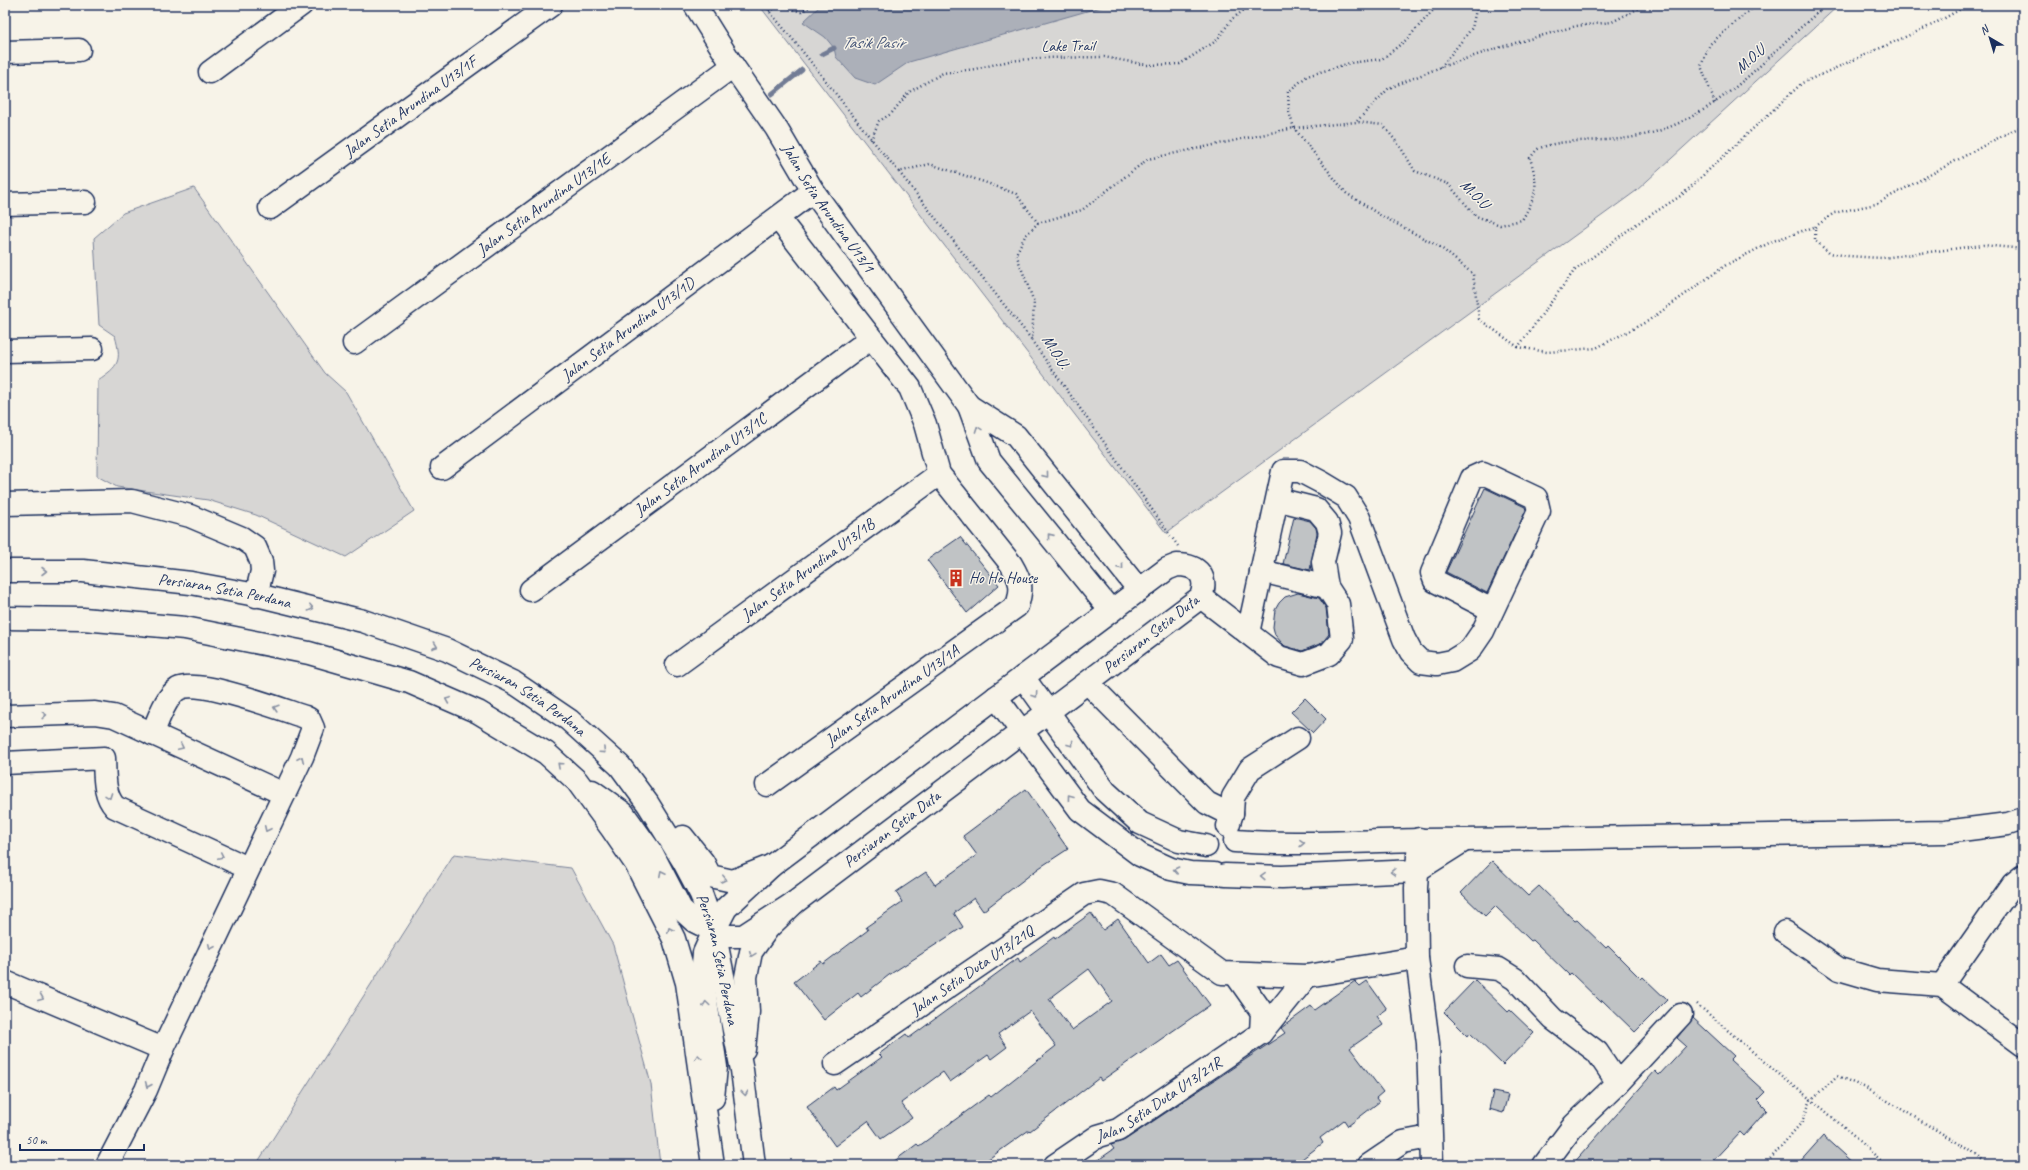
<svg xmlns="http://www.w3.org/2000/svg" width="2028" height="1170" viewBox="0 0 2028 1170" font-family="Caveat,sans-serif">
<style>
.green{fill:#d7d6d4;stroke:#798299}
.water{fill:#acb0b9;stroke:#727c95}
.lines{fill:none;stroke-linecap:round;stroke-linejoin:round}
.stream{stroke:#727c95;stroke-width:5}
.building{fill:#c0c3c5;stroke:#1b2f5e;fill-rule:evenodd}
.minor-casing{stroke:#1b2f5e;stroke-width:25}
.major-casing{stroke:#1b2f5e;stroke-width:25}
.path{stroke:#1b2f5e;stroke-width:2.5;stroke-dasharray:1 3;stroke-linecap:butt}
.minor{stroke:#f7f3e8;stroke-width:22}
.major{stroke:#f7f3e8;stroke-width:22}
.oneway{stroke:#8991a3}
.labels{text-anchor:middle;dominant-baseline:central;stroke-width:3;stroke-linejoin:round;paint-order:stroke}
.street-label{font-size:16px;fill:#1b2f5e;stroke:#f7f3e8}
.poi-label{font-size:16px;fill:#1b2f5e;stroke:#f7f3e8;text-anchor:start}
.water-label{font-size:17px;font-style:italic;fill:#465679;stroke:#f7f3e8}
</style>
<rect width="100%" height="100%" fill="#f7f3e8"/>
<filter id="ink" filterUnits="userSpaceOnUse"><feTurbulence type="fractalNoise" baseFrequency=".025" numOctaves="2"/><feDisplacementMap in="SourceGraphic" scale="8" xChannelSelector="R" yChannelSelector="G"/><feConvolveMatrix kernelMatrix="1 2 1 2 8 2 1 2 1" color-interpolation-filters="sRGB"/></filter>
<g filter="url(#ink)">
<path class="green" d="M759,5H1839L1636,191L1166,533Z
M194,188L325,373L346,392L414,511L346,557L256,515L208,500L117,487L97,476L98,380C119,366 122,361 115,336L99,325L94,238L123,213Z
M454,854L571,868L613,945L651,1084L660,1165H256Z"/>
<path class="water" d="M821,5H1108L909,62L875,85L855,78L836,57L834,48L825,37L803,22Z"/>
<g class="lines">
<path class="stream" d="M822,54L834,48
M772,94L802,70"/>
</g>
<path class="building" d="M1485,488L1525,507L1526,510L1487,593L1446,572Z
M1294,517L1310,521L1316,528L1317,533L1310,570L1283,564Z
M960,537L999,585L967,613L927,560Z
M1298,593L1319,598L1326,608L1329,634L1322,643L1302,651L1285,646L1281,642L1275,635L1273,627L1275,610L1279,603L1285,597Z
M1305,698L1326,719L1313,733L1291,712Z
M1026,789L1068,849L1039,868L983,911L974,898L954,913L963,927L889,975L861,997L858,993L824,1020L794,982L821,961L823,964L868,930L866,927L902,902L896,892L926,872L935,885L977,855L963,836Z
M1492,861L1528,896L1539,886L1575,921L1577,920L1606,948L1608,946L1641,979L1643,977L1667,1000L1635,1032L1602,1000L1601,1002L1571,973L1569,975L1533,940L1531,941L1495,906L1485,916L1461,893Z
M1091,913L1103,930L1118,919L1149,963L1161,954L1169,965L1177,960L1210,1005L1101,1081L1099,1078L1030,1131L1029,1130L980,1165H889L917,1144L919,1146L989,1095L991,1097L1056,1046L1030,1011L998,1034L1007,1047L991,1059L988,1055L950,1082L943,1072L901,1103L912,1118L881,1139L868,1121L835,1146L807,1107L834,1087L836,1090L882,1057L879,1054L906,1034L909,1038L1018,958L1020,962L1054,937L1055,939ZM1089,969L1112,1001L1072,1030L1049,999Z
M1475,980L1508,1012L1510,1010L1534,1033L1503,1065L1470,1033L1468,1036L1444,1012Z
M1355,981L1360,986L1367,981L1387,1009L1377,1016L1383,1025L1350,1048L1383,1092L1376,1098L1379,1102L1348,1126L1344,1120L1320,1138L1323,1143L1294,1165H1091L1114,1149L1111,1145L1125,1140L1258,1051L1285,1033L1281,1028L1311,1006L1314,1010Z
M1693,1018L1734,1056L1730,1060L1765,1092L1757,1100L1767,1110L1744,1136L1740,1132L1709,1165H1572L1655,1071L1659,1075L1686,1046L1677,1038Z
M1493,1092L1508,1095L1503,1113L1489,1109Z
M1823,1136L1855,1165H1797Z"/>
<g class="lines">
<g class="minor-casing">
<g id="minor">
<path id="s1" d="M695,5L733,66L776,128L813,191L969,406"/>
<path d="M5,52L79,50"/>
<path d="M210,72L301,5"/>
<path d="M5,204L85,202"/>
<path id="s2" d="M270,208L551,5"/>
<path id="s3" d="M354,343L733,66"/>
<path d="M5,351L92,349"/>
<path id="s4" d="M442,468L813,191"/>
<path d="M5,504L132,501L190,516L242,538L255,547L261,561L262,571L256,596"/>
<path d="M1177,565C1199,565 1208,577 1201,597L794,903L743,936H727L714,931L726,908L771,866L1167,569Z"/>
<path d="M1261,571L1327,587"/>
<path id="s5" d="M531,590L870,339"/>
<path d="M1201,597L1279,657L1303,664L1329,654L1342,639L1338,604L1327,587L1323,562L1330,533L1327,522L1316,509L1288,502"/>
<path d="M1111,611L989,461L969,406L1016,436L1139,590"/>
<path d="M1248,633L1283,471H1300L1321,482L1346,497L1359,518L1404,639L1411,652L1421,662L1437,664L1452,661L1470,650L1483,631L1539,511L1536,498L1483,473L1472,478L1432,573L1435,581L1492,610"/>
<path id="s6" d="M677,665L939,474"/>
<path d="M1023,677L1105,791L1140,823L1179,841L1206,846"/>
<path d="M1088,683L1207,803L1223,811L1232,813"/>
<path d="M996,697L1080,810L1140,855L1171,869L1190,873L1214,874"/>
<path d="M5,716L95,713L114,716L284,794"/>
<path d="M5,763L104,758C105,775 103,794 115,807L248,868"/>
<path id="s7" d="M767,785L1017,606C1023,587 1021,581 1011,564L939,474L925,424L910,388L778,218"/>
<path d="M1228,826L1232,813L1233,797L1250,769L1298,738"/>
<path d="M1419,839L1416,888L1417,958L1428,1043L1432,1165"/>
<path d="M1235,841C1312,847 1388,838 1465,840L1945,832L2008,824L2023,819"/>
<path d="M1225,875L1282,877L1416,871L1465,840"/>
<path d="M1785,932L1839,969L1877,980L1942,985L2023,1045"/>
<path d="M1467,966L1499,969L1515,979L1553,1019L1597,1052L1618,1083"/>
<path d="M1236,975L1262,1012L1261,1033"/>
<path d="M5,982L163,1049"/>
<path d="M1942,985L2013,884L2023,876"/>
<path id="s8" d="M835,1064L1084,894L1099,891L1113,894L1222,973L1307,976L1417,958"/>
<path d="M107,1165L146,1090L163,1049L302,757L313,728L309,719L305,717C280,709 198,678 178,689C165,697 158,721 152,734"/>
<path id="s9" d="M1055,1165L1098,1136L1118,1130L1261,1033L1307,976"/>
<path d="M1369,1165L1403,1142L1430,1137"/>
<path d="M1544,1165L1574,1125L1618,1083L1681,1015"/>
</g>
</g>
<g class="major-casing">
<g id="major">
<path id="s10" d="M5,571H83L191,583L261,596L363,621L447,650L513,682L569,720L620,766L648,804L684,862L701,894L714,931L742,1070L754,1165"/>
<path d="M5,618L83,619L185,628L309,653L409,682L478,712L546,753L577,781L612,829L636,864L674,939L687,983L713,1165"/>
<path d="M592,791L623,813L653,855L681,909L694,921L714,931"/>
<path d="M683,837L703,862L710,876L733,881L771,866"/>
<path d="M744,1049L748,1012L746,977L751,952L768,928L794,903"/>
<path d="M713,1098L716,1067L702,975L704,953L714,931"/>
</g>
</g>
<path class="path" d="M767,5L769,11C814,63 854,120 899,172L930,164L987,183L1016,194L1038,223
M782,5L801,12L812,5
M1438,5L1406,40L1382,59L1350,63L1307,76L1288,92L1289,112L1294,128L1346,193L1380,215L1440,247L1473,274L1479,319L1518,347L1574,271L1635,225L1682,195L1802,83L1932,25L1968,5
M769,11L782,5
M1441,67L1472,28L1477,5
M1715,103L1701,66L1710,44L1756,5
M1357,121L1389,88L1441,67L1501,47L1576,26L1612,22L1645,5
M2023,126L2009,132L1876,204L1834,213L1815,227V240L1829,253L1848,256L1882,258L1983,245L2023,249
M871,140L879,121L891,114L909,92L943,73L975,69L1009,61L1041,58L1104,57L1147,65L1180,64L1216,41L1232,19L1248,7L1273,5
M899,172L1032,340
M1518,347L1547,352L1596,348L1648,321L1726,265L1773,241L1814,227
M1178,546L1032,341L1034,302L1016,254L1025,236L1038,223L1082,210L1148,159L1294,128L1357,122L1383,125L1399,145L1415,171L1448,184L1476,216L1500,225L1522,220C1537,194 1539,187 1530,158C1533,155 1536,149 1540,148C1568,137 1605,143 1634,137C1697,126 1743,83 1787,40C1800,28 1813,17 1825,5
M1697,1004L1775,1071L1823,1109L1886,1165
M1765,1165L1802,1122L1811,1100L1837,1076L1866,1088L1968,1149L1989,1165"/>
<use href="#minor" class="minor"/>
<use href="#major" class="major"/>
</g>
<defs><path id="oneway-chevron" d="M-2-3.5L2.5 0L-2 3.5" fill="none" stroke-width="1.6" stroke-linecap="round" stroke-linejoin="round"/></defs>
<g class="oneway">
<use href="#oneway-chevron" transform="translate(978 429) rotate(-110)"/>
<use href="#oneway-chevron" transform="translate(1046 475) rotate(51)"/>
<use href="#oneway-chevron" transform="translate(1050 536) rotate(-129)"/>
<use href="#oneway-chevron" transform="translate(1121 567) rotate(51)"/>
<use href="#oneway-chevron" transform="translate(44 571)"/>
<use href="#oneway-chevron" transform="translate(311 608) rotate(13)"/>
<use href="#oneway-chevron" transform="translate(435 646) rotate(20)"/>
<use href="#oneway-chevron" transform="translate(1035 695) rotate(54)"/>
<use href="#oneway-chevron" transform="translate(448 700) rotate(-157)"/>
<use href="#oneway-chevron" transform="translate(276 708) rotate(-163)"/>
<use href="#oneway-chevron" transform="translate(44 715) rotate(-2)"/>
<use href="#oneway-chevron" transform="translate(1071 744) rotate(54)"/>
<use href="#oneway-chevron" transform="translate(181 747) rotate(25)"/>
<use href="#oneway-chevron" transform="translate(603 751) rotate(42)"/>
<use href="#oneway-chevron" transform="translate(301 759) rotate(-65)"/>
<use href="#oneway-chevron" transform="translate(560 765) rotate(-138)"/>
<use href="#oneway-chevron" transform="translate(109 796) rotate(70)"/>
<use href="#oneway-chevron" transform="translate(1070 797) rotate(-127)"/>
<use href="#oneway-chevron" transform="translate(267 829) rotate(115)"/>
<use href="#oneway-chevron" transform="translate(1302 843) rotate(-1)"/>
<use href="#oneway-chevron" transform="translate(221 856) rotate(25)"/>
<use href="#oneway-chevron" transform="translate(1176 870) rotate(-168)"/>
<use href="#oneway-chevron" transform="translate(1393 872) rotate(178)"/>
<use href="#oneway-chevron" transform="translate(662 873) rotate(-117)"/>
<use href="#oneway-chevron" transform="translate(1263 876) rotate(-178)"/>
<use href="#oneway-chevron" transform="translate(724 879) rotate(13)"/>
<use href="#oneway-chevron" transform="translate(670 930) rotate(-114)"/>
<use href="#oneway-chevron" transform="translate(211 947) rotate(115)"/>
<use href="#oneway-chevron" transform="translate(752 954) rotate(110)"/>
<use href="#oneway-chevron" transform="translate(41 998) rotate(23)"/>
<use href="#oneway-chevron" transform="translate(706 1004) rotate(-98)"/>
<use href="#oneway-chevron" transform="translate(698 1057) rotate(-98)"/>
<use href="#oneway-chevron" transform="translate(148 1085) rotate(113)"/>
<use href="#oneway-chevron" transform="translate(745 1093) rotate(83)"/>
</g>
</g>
<defs>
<g id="building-bare" transform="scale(1.38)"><path d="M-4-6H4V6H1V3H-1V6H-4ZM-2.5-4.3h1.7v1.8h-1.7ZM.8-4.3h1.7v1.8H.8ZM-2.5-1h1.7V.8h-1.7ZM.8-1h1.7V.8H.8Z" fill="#c8321e" stroke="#f7f3e8" stroke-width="2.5" paint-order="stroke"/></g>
</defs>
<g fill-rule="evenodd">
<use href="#building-bare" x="956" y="578"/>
</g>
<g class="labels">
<g class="street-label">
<text transform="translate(1068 46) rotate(-1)">Lake Trail</text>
<text transform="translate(1750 59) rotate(-42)">M.O.U</text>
<text stroke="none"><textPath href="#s2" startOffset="173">Jalan Setia Arundina U13/1F</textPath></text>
<text transform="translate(1475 194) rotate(45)">M.O.U</text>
<text stroke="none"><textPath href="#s3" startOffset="235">Jalan Setia Arundina U13/1E</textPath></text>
<text stroke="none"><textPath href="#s1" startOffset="243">Jalan Setia Arundina U13/1</textPath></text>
<text stroke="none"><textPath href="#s4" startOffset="232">Jalan Setia Arundina U13/1D</textPath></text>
<text transform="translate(1056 352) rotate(57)">M.O.U.</text>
<text stroke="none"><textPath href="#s5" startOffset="211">Jalan Setia Arundina U13/1C</textPath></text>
<text stroke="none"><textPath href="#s6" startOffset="162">Jalan Setia Arundina U13/1B</textPath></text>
<text stroke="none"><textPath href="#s10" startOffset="221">Persiaran Setia Perdana</textPath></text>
<text transform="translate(1151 634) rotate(-38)">Persiaran Setia Duta</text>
<text stroke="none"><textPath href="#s7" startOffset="154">Jalan Setia Arundina U13/1A</textPath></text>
<text stroke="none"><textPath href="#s10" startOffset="545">Persiaran Setia Perdana</textPath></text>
<text transform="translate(892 829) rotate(-37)">Persiaran Setia Duta</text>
<text stroke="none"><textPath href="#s10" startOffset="881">Persiaran Setia Perdana</textPath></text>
<text stroke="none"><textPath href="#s8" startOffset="166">Jalan Setia Duta U13/21Q</textPath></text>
<text stroke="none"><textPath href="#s9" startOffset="123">Jalan Setia Duta U13/21R</textPath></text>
</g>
<g class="poi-label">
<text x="969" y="578">Ho Ho House</text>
</g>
<g class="water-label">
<text x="873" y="42">Tasik Pasir</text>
</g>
</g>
<rect width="2028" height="1170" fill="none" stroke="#f7f3e8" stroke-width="20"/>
<rect x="10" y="10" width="2008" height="1150" fill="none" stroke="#1b2f5e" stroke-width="1.5" filter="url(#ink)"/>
<g transform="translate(1990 38) rotate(322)" stroke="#f7f3e8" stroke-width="3" paint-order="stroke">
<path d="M0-3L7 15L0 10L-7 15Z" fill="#1b2f5e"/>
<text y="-6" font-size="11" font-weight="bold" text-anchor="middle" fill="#1b2f5e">N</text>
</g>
<path d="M20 1144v6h124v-6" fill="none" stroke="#1b2f5e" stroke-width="2"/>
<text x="26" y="1144" font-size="12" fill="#1b2f5e" stroke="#f7f3e8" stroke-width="3" paint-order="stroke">50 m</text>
</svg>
